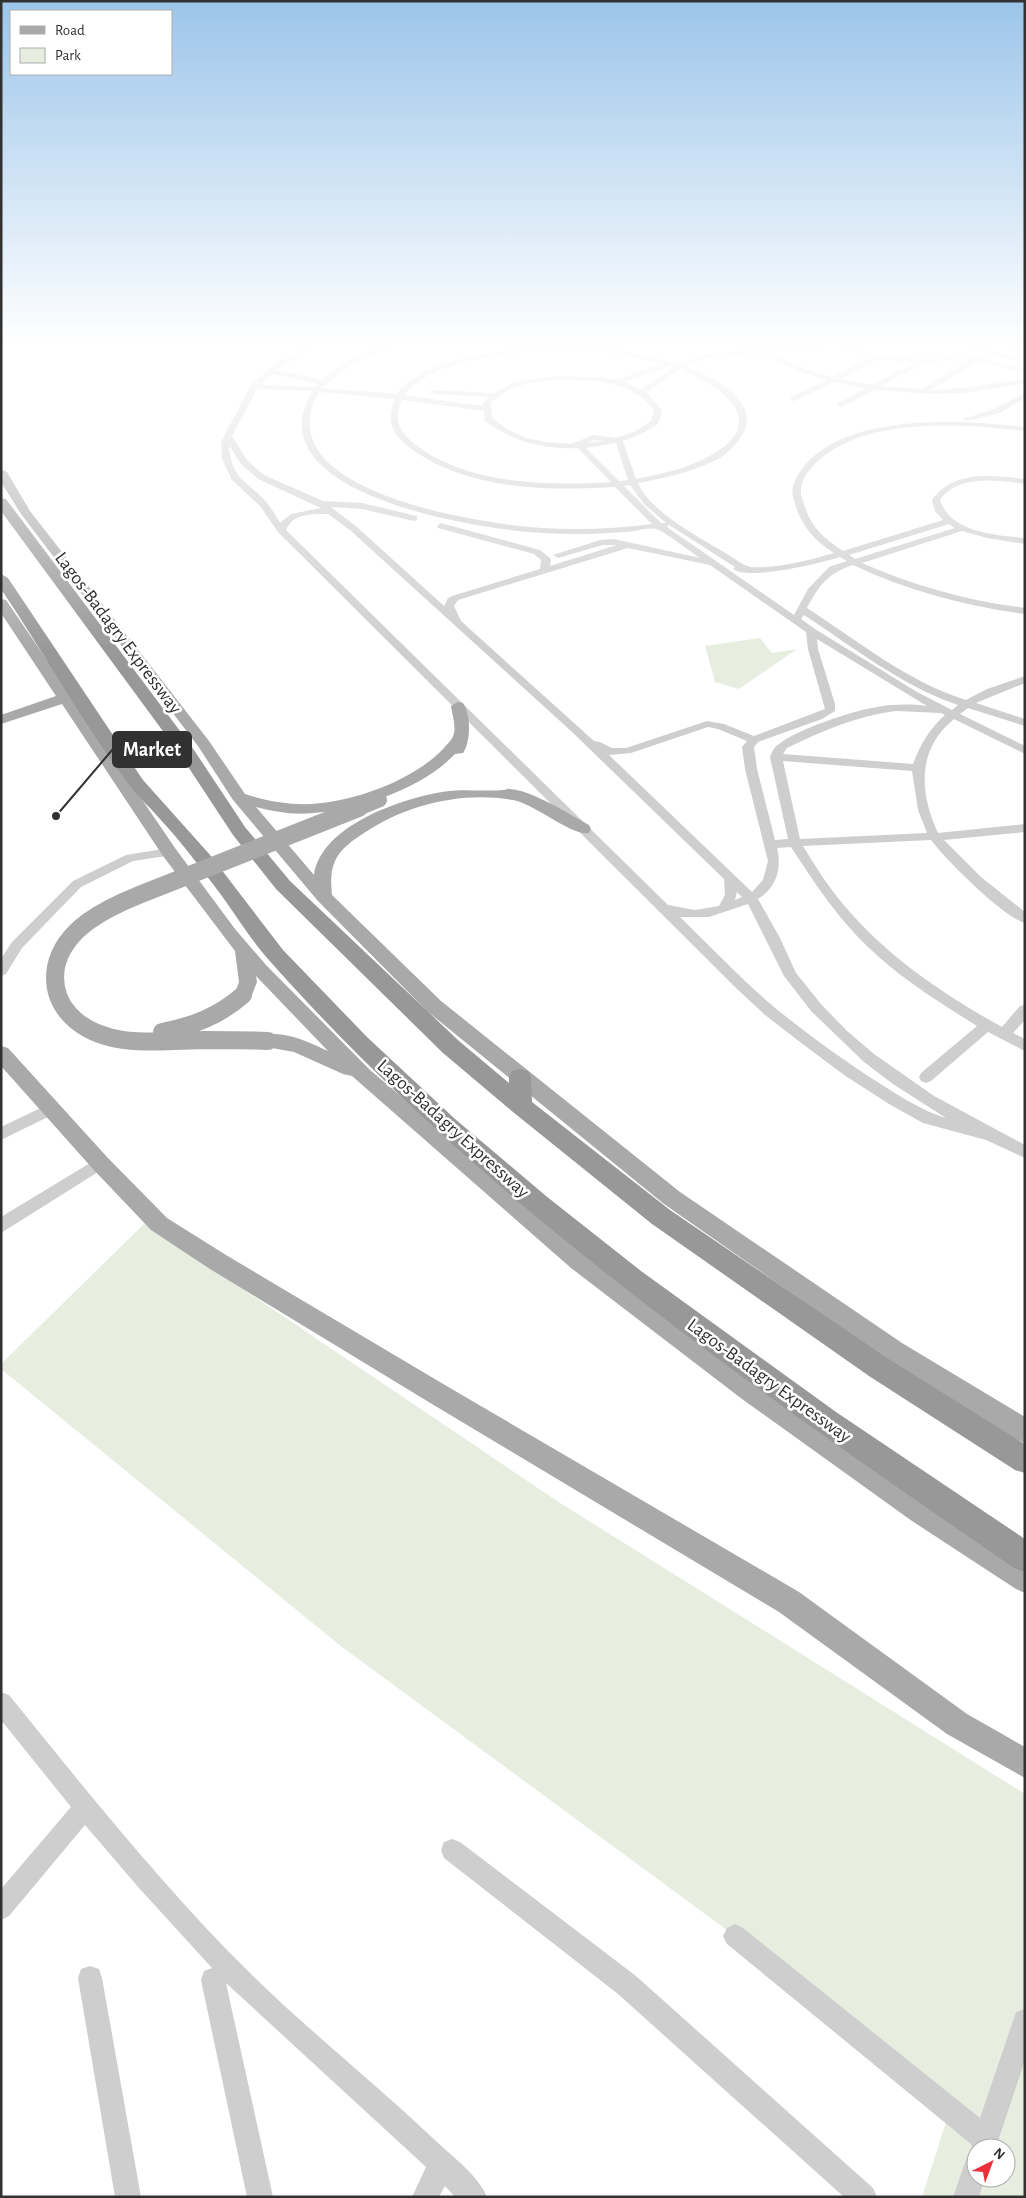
<svg xmlns="http://www.w3.org/2000/svg" width="1026" height="2198" viewBox="0 0 1026 2198" font-family="'Alegreya Sans',sans-serif">
<style>
.green{fill:#e7eedf;fill-rule:evenodd}
.lines{fill:none;stroke-linecap:round;stroke-linejoin:round}
.minor{fill:#cecece;fill-rule:evenodd}
.major{fill:#a9a9a9;fill-rule:evenodd}
.highway{fill:#989898;fill-rule:evenodd}
.major-bridge-far1{stroke:#a9a9a9;stroke-width:14}
.major-bridge{stroke:#a9a9a9;stroke-width:18}
.labels{text-anchor:middle;dominant-baseline:central;stroke-width:5;stroke-linejoin:round;paint-order:stroke}
.street-label{font-size:19px;fill:#313131;stroke:#fff}
.leader{fill:none;stroke:#313131;stroke-width:2}
.callout-dot{fill:#313131;stroke:#fff;stroke-width:2}
.callout{fill:#313131;stroke:#313131;stroke-width:2}
.callout-label{font-size:20px;text-anchor:middle;font-weight:bold;fill:#fff}
</style>
<rect width="100%" height="100%" fill="#fff"/>
<path class="green" d="M760,638L772,653L797,649L739,689L715,682L705,646Z
M145,1223L557,1501L1025,1794V2197H922L954,2097L342,1647L1,1369V1364ZM976,2148H1006V2178H976Z"/>
<g class="lines">
<path class="minor" d="M313,343H321L277,370L322,380C338,363 377,343 400,343L356,363L342,371L322,388L397,394C427,348 562,342 613,349C629,351 645,354 661,359C666,360 674,364 679,363C689,362 698,356 708,354C724,350 739,352 756,349L751,343H758L763,348C786,346 819,341 840,343C849,344 860,350 869,352C899,359 954,368 976,343H983L981,347L1017,358L1018,360L1014,362L977,350L970,355L1025,369V373L978,361L931,390L965,388L1025,379V383L965,393L933,394L875,390L841,407L837,405L838,403L866,389L834,382L794,401H791V397L827,380L803,373L760,352L740,356L727,354L708,358L684,366C709,375 763,400 742,435C736,445 728,453 718,459C693,472 665,478 638,483C650,512 701,538 727,554C734,558 743,566 751,567C776,569 810,560 834,553C811,538 800,524 793,497C790,486 798,474 804,466C849,412 962,420 1025,427V431C962,424 860,415 812,467C805,475 798,487 802,498C810,525 819,535 843,551L943,520L935,511L932,500C953,470 992,475 1025,479V484C997,480 958,474 940,500C951,533 995,535 1025,538V544L987,538L962,531L862,563C915,586 968,601 1025,608V614C965,606 908,591 853,565C828,573 819,585 807,608C858,641 908,682 966,700L987,689L1025,676V683L976,703L1025,719V726L968,708L960,714L1025,746V754L954,719C917,749 919,792 938,833L1025,824V832L944,840L981,877L1025,912V923C1004,918 945,859 931,840L803,846C813,862 823,879 835,894C879,951 939,992 1002,1027L1020,1006L1025,1005V1020L1013,1033L1025,1039V1051L988,1032L931,1081L926,1083L921,1081L919,1077L921,1073L977,1026C939,1002 900,978 868,947C837,918 814,882 791,847L777,848C782,868 777,887 758,899L780,938L796,973L821,1004L846,1030L874,1054L934,1096L1025,1145V1158L986,1140L923,1123L889,1104L844,1075L800,1042L765,1015L735,987L278,532L260,506L232,480L222,459L221,442L251,385L276,363ZM840,347L872,357L832,377L808,370L769,352ZM554,350L612,353L663,364L615,380L598,377L555,376L515,382L494,393L433,390L429,392L433,394L489,397L483,403V406L404,395C436,358 508,353 554,350ZM963,358L970,360L922,389L881,386L925,363ZM880,359L914,363L872,385L840,379ZM671,366L673,367L666,373L641,389L623,382ZM679,369C718,384 772,419 713,454C690,468 662,474 636,479L623,441L641,434L658,424L662,410L647,393ZM273,374L318,384L315,387L260,385ZM555,380C591,380 630,379 654,410L651,421L636,431L616,438L593,435L571,444L546,442L526,438L507,429L492,418L491,403C508,385 531,382 555,380ZM257,389L312,391C251,495 481,530 543,533C571,535 599,534 626,532C635,532 647,527 656,529C663,530 692,553 700,558L614,539L600,540L553,555L558,558L603,545H617L550,566L551,559L540,550L441,523L437,526L438,528L534,554L541,560L540,569L452,596L448,598L444,606L357,527L331,507L362,509L414,521L417,520V516L362,503L323,501L264,475L247,460L232,436ZM319,392L395,399C385,422 393,436 413,450C469,490 549,491 615,487L652,524C615,529 578,530 542,528C482,524 262,492 319,392ZM402,400L484,411L485,421C512,441 544,450 578,448L611,482C549,486 473,485 420,448C401,434 392,423 402,400ZM594,440L603,441L587,443ZM616,443L628,480L619,481L586,448ZM229,445L241,464L258,479L321,508L291,514L280,523C276,516 272,509 267,503C247,480 231,480 229,445ZM630,485L644,504L666,523H661L624,486ZM328,514L351,531L571,731L724,879L725,895L719,906L695,910L668,905L286,530C293,513 313,514 328,514ZM949,524L955,528L855,559L849,555ZM669,525L735,567L733,569C748,581 821,563 840,557L847,561L829,567L808,589L794,615L667,527ZM628,548L710,565L806,632L808,649L825,709L754,736L724,724L707,721L626,748H612L600,742L594,741L461,621L454,606L458,600ZM804,615C853,647 902,686 958,705L952,710L917,692L815,629L801,619ZM817,639L927,706C911,704 894,704 877,707C852,711 798,729 779,744C774,747 772,752 770,757L788,839L775,840L757,769L754,747L758,742L822,719L835,711V704L818,649ZM896,711L941,713L945,715C930,728 920,745 913,764L783,754L787,748C822,731 856,716 896,711ZM708,727L718,729L747,741L742,747L745,769L768,861L763,880L752,892L609,755L631,753ZM783,761L912,771L918,810L927,833L800,839ZM737,892L742,897L735,900ZM748,904L784,976L811,1011L864,1062L893,1084L946,1118C922,1111 900,1096 879,1083C843,1060 807,1034 774,1007C741,979 711,947 680,917H709Z
M986,343L1025,346V350L984,346V344Z
M1025,393V398L1000,413L967,421L963,419L994,409Z
M169,848L173,849L175,852L173,855L133,861L81,887L22,948L6,974L1,976V959L12,942L73,881L126,855Z
M53,1102L58,1104L61,1108L58,1112L1,1140V1127Z
M100,1157L106,1159L108,1163L106,1167L1,1233V1217Z
M1,1692L9,1695C86,1790 162,1886 249,1972C309,2031 376,2084 437,2142C454,2158 478,2175 487,2197H455L445,2186L439,2197H412L426,2167L226,1983L273,2197H247L201,1980L204,1971L212,1968L139,1888L85,1825L9,1916L1,1920V1889L71,1807L1,1720Z
M452,1839L460,1842L636,1976L873,2188L877,2197H844L618,1994L444,1858L441,1850L444,1842Z
M735,1924L743,1928L980,2118L1013,2021L1016,2012L1025,2009V2060L996,2147L976,2148V2178H985L979,2197H953L967,2157L973,2154L971,2144L727,1944L723,1936L727,1928Z
M90,1966L99,1969L102,1978L141,2197H115L78,1978L81,1969Z"/>
<path class="major" d="M1,469L7,472L30,511L209,741L245,794C267,801 289,805 312,804C356,801 414,780 444,748C447,744 452,740 453,736C457,728 452,714 451,706L458,702L463,703C471,715 471,741 463,753L455,754C423,788 360,810 313,813C294,815 275,812 256,807L314,875C321,826 400,799 442,792C462,788 482,792 503,790C507,790 506,788 510,789C531,790 569,814 589,825L591,829L589,833C573,837 535,804 513,800C463,791 407,804 364,833C353,840 340,849 335,861C330,872 331,884 332,895L441,1001L680,1192L902,1343L1025,1417V1443L1016,1439L886,1359L664,1204L427,1011L318,901L233,800L198,746L21,514L1,482Z
M1,599L6,600L175,848L235,929L266,965L370,1070L587,1254L760,1383L930,1503L1025,1564V1593L1016,1589L912,1521L742,1399L571,1268L352,1076L343,1074L294,1052L261,1046L258,1041L261,1036C283,1029 308,1042 328,1051L256,976L257,982L250,1000L243,1002L236,1000L234,995L239,982L235,951L163,856L62,704L1,724V715L56,696L1,613Z
M1,1046L8,1048L107,1157L167,1218L226,1255L450,1388L799,1592L967,1714L1025,1747V1778L947,1734L779,1612L432,1404L210,1269L151,1230L93,1169L1,1066Z"/>
<path class="highway" d="M1,498L6,499L192,747L245,827L290,881L459,1041L509,1083V1077L512,1071L520,1069L528,1071L531,1077L532,1102L670,1210L887,1358L1025,1444V1473L1015,1470L869,1376L652,1224L513,1112L443,1053L276,889L233,835L179,753L1,511Z
M1,574L8,578L143,780L211,856L283,950L367,1037L455,1119L546,1196L641,1271L836,1412L1025,1539V1572L1014,1568C750,1386 482,1201 268,959C246,934 230,905 209,879C193,858 177,837 159,818C150,807 139,798 130,786C83,724 45,654 1,589Z"/>
<path class="major-bridge-far1" d="M356,810L380,800"/>
<path class="major-bridge" d="M162,1032C193,1026 219,1016 243,995
M268,1041C247,1040 225,1040 204,1040C160,1041 103,1050 70,1015C57,1001 53,985 56,967C64,928 107,908 139,895L359,808"/>
</g>
<linearGradient id="sky" x2="0" y2="1"><stop stop-color="#9cc5ea"/><stop offset="0.53" stop-color="#fff"/><stop offset="1" stop-color="#fff" stop-opacity="0"/></linearGradient>
<rect width="1026" height="651" fill="url(#sky)"/>
<g class="labels">
<g class="street-label">
<text transform="translate(118 633) rotate(53)">Lagos-Badagry Expressway</text>
<text transform="translate(453 1129) rotate(42)">Lagos-Badagry Expressway</text>
<text transform="translate(769 1381) rotate(36)">Lagos-Badagry Expressway</text>
</g>
</g>
<path class="leader" d="M56 816L113 749"/>
<circle class="callout-dot" cx="56" cy="816" r="5"/>
<rect class="callout" x="113" y="732" width="78" height="35" rx="5"/>
<g class="callout-label">
<text x="152" y="756">Market</text>
</g>
<rect width="1026" height="2198" fill="none" stroke="#313131" stroke-width="5"/>
<rect x="10" y="10" width="162" height="65" fill="#ffffff" stroke="#adadad"/>
<rect x="20" y="26" width="25" height="8" fill="#a9a9a9" stroke="#adadad"/>
<text x="55" y="35" font-size="15" fill="#313131">Road</text>
<rect x="20" y="48" width="25" height="15" fill="#e7eedf" stroke="#adadad"/>
<text x="55" y="60" font-size="15" fill="#313131">Park</text>
<g transform="translate(991 2163) rotate(42)"><circle r="24" fill="#ffffff" stroke="#adadad"/>
<path d="M0-4L9 19L0 12L-9 19Z" fill="#eb303a"/>
<text y="-8" font-size="14" font-weight="bold" text-anchor="middle" fill="#313131">N</text>
</g>
</svg>
